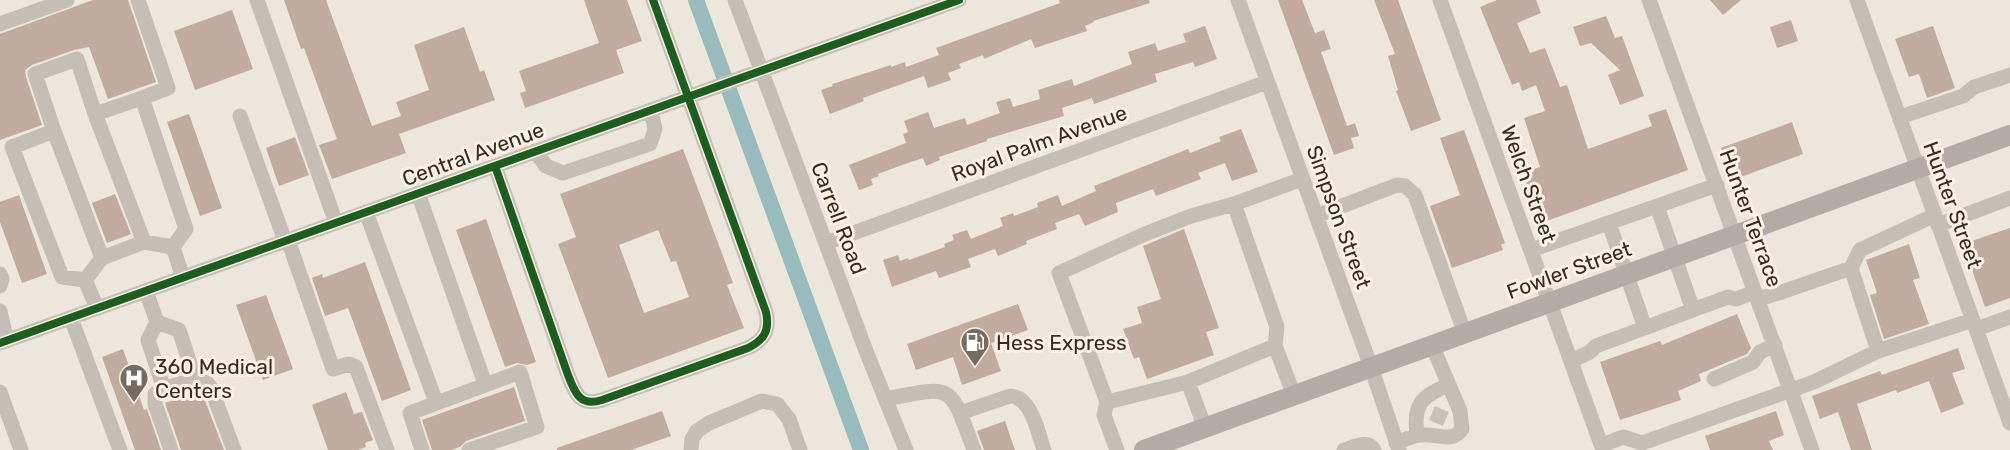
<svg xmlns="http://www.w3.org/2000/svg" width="2010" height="450" viewBox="0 0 2010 450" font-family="Rubik,sans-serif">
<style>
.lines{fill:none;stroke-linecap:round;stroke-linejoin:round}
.canal{stroke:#98bcbe;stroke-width:16}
.building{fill:#c1ab9e;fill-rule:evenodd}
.minor-tunnel{stroke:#c7c1b8;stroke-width:15;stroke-dasharray:15 8;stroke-linecap:butt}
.minor{stroke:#c5beb6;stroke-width:15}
.major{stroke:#b3aca6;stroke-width:20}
.cycleway-casing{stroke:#faf1e3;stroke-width:11}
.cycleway{stroke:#1b5e20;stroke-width:8}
.labels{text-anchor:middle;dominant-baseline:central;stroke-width:6;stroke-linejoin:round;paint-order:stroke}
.street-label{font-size:21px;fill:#352b25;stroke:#faf1e3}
.poi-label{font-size:21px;fill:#352b25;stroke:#faf1e3;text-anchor:start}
</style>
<rect width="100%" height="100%" fill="#ece6dd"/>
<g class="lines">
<path class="canal" d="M696,0L861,450"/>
</g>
<path class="building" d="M93,0H128L156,82L108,99L89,47L74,50L32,65L25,70L26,77L42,125L0,140V34Z
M284,0H326L372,126L401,116L396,102L429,90L414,45L464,27L480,72L484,70L495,100L399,134L406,153L332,179L319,145L337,139L304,48L301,49Z
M584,0H627L642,41L616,50L624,73L525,108L520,93L526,91L519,71L599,43Z
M1059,0H1149L1150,3L1093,21L1094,22L1085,26L1087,31L1035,48L1031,39L984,59L983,55L959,64L961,68L948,73L951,80L928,88L924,76L863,98L864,101L830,114L821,90L833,86L832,84L891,65V67L905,62L906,67L939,55L936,48L1060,3Z
M1278,0H1302L1315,33L1324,30L1331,49L1321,52L1347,126L1355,123L1359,136L1351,138L1354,148L1334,155Z
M1374,0H1398L1441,120L1411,131L1396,91L1398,90L1388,56L1395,54Z
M1497,0H1536L1541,13L1517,23L1530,53L1545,48L1560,87L1567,85L1588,149L1652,126L1648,115L1666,109L1688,170L1541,223L1523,173L1540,167L1524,118L1545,111L1536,85L1522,91L1519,82L1512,85L1480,7Z
M1710,0H1741L1723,15Z
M232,10L253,69L195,90L174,31Z
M1606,16L1615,38L1622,36L1644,96L1620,105L1608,75L1620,70L1591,43L1580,46L1573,27Z
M1791,20L1798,41L1777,48L1770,27Z
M1205,26L1217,59L1195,67L1193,62L1155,74L1157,82L1094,104L1092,98L1062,108L1064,116L987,139V141L939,157L940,160L926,166L923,158L902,165L878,174L879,176L871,179L873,185L859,190L849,165L906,143L903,134L908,132L904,121L928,112L934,128L965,118L967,125L1000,113L996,102L1010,98L1013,107L1040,99L1038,90L1072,79L1074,86L1132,64L1128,52L1155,43L1158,51L1186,42L1183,34Z
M1933,26L1955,88L1927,98L1919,74L1909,77L1895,39Z
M189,114L222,208L200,216L167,122Z
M1792,122L1803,154L1733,180L1721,148Z
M1241,129L1258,172L1232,181L1225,163L1198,173L1201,179L1156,196L1153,189L1116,203L1118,212L1085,226L1079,214L1055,223L1057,229L1026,241L1027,244L998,256L995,249L968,259L971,267L939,278L936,271L892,287L883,260L898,255L900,261L908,258L909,260L945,247L944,244L954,240L952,235L967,230L971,239L1003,226L1000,218L1013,213L1014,216L1038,207L1037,203L1058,195L1062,206L1096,191L1094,186L1188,149L1190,153L1221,141L1219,137Z
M1464,130L1505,243L1501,245L1503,250L1452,268L1430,206L1460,195L1440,138Z
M295,137L309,175L279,186L266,148Z
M683,149L733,283L727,285L744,328L608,378L558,244L576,237L560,194ZM658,230L671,262L676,261L689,297L644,313L619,245Z
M115,194L131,234L107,243L92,203Z
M19,195L47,274L22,283L0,222V202Z
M486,219L536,362L527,365L517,363L505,367L456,230Z
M2010,228V298L1985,307L1963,244Z
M1184,229L1219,328L1206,332L1214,355L1147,379L1139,357L1134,359L1123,329L1142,323L1137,307L1161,299L1143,246Z
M1909,244L1920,278L1913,280L1929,324L1884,339L1870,295L1877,293L1866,260Z
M365,262L411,390L382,401L348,308L325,316L312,278L322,274L323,278Z
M266,295L293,369L263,380L236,305Z
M1018,304L1028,330L991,343L1001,371L962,385L953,357L916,370L907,344Z
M1737,314L1751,348L1747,354L1699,374L1701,381L1678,391L1681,400L1620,420L1600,362L1660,341L1662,345Z
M1958,348L1965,369L1952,373L1964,404L1941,413L1929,381L1897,393L1896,390L1857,404L1872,450H1851L1838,412L1820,419L1812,396L1880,371L1882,375Z
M123,349L144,410L147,409L161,450H135L102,357Z
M514,387L525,421L466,441L460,447L451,450H432L422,420Z
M199,391L202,393L224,450H181L165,403Z
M346,392L354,414L362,412L373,440L365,443L366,447L358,450H328L312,405Z
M662,411L671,436L631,450H557V448Z
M1776,411L1784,435L1769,441L1773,450H1710L1705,436Z
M1005,421L1015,450H984L977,431Z"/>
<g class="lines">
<path class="minor-tunnel" d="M1436,423L1444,404"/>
<path class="minor" d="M138,0L168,88L142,98
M257,0L336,223
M735,0L866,351L906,450
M1238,0L1371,367L1399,450
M1440,0L1603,450
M1649,0L1812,450
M1857,0L2010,423
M0,24L67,0
M95,114L144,242
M240,116L285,241
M1900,117L1963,96L1974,87L2010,75
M54,131L102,258
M535,151L546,166L563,173L650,144L655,129L651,110
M495,166L568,375C575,393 580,407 602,400L748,348C764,340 770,331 766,312L653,0
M418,193L485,384
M1657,206L1693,310
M366,212L436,402
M1316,216L1397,185L1405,186L1415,195L1465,334
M1609,223L1645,328
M1938,225L2010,198
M288,240L333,369L349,364L356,367L387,450
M826,243L1267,82
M1531,250L1717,185
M1851,268L1860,250L1935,215
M0,274L2,279L0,286
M85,280L102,258L144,242L173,247
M146,291L157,322L148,340L164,389L155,394V404L171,450
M97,308L85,280L62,277L12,147L54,131L35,74L77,59L95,114L142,98L186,229L173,247L183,278
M0,311L7,341
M71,318L120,450
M157,322L179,330L195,379L207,383L211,388L234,450
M1976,329L2010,317
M0,343L959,0
M1878,351L1973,320
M1571,361L1590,352L1596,346L1728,297L1736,299L1755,292
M1714,379L1753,362L1760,352L1775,345
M1188,382L1205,428
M164,389L195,379
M0,392L21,450
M1294,395L1275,346L1277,327L1234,204L1302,179
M886,399C956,385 949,384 974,450
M1107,402L1059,273L1145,234L1191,216L1234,204
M960,413L1010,396C1032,397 1038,433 1044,450
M1417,435C1413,404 1421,397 1448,385
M1396,443C1404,440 1412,436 1420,435C1435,433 1453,444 1462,429L1460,411L1432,345
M1602,445L1623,437L1642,443L1814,382L1878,351L1851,268L1782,292L1758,299
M422,450L410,413L520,372L537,427L469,450
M691,450L692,439L697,431L709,423L762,401L777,404L789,419L800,450
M1117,450L1104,415L1107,402L1188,382L1275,346
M1344,450C1354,447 1367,439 1374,450"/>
<path class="major" d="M1144,450L2010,135"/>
<g class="cycleway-casing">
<path id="cycleway" d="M495,166L568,375C575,393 580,407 602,400L748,348C764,340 770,331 766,312L653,0
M0,343L959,0"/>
</g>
<use href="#cycleway" class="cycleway"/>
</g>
<defs>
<g id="fuel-pin" transform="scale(1.5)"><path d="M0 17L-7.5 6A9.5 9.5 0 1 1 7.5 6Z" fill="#756c65" stroke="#faf1e3"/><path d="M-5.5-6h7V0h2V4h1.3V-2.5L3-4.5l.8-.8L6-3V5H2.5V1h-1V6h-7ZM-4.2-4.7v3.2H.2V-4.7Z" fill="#fff"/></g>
<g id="hospital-pin" transform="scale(1.5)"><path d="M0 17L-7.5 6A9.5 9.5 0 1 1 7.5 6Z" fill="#756c65" stroke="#faf1e3"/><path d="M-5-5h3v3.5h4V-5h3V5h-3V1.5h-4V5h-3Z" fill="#fff"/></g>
</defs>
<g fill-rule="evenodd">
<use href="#fuel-pin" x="975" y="342"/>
<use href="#hospital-pin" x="134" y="378"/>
</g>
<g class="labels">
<g class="street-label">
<text transform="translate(1039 143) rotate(-20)">Royal Palm Avenue</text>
<text transform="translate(473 154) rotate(-20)">Central Avenue</text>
<text transform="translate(1529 184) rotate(70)">Welch Street</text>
<text transform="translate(1953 205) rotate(70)">Hunter Street</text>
<text transform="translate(1339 217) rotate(70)">Simpson Street</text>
<text transform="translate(839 218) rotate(69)">Carrell Road</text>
<text transform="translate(1751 218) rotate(70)">Hunter Terrace</text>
<text transform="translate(1569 270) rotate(-20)">Fowler Street</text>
</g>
<g class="poi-label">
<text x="996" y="342">Hess Express</text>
<text x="155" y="366">360 Medical<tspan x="155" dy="24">Centers</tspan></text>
</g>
</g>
</svg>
